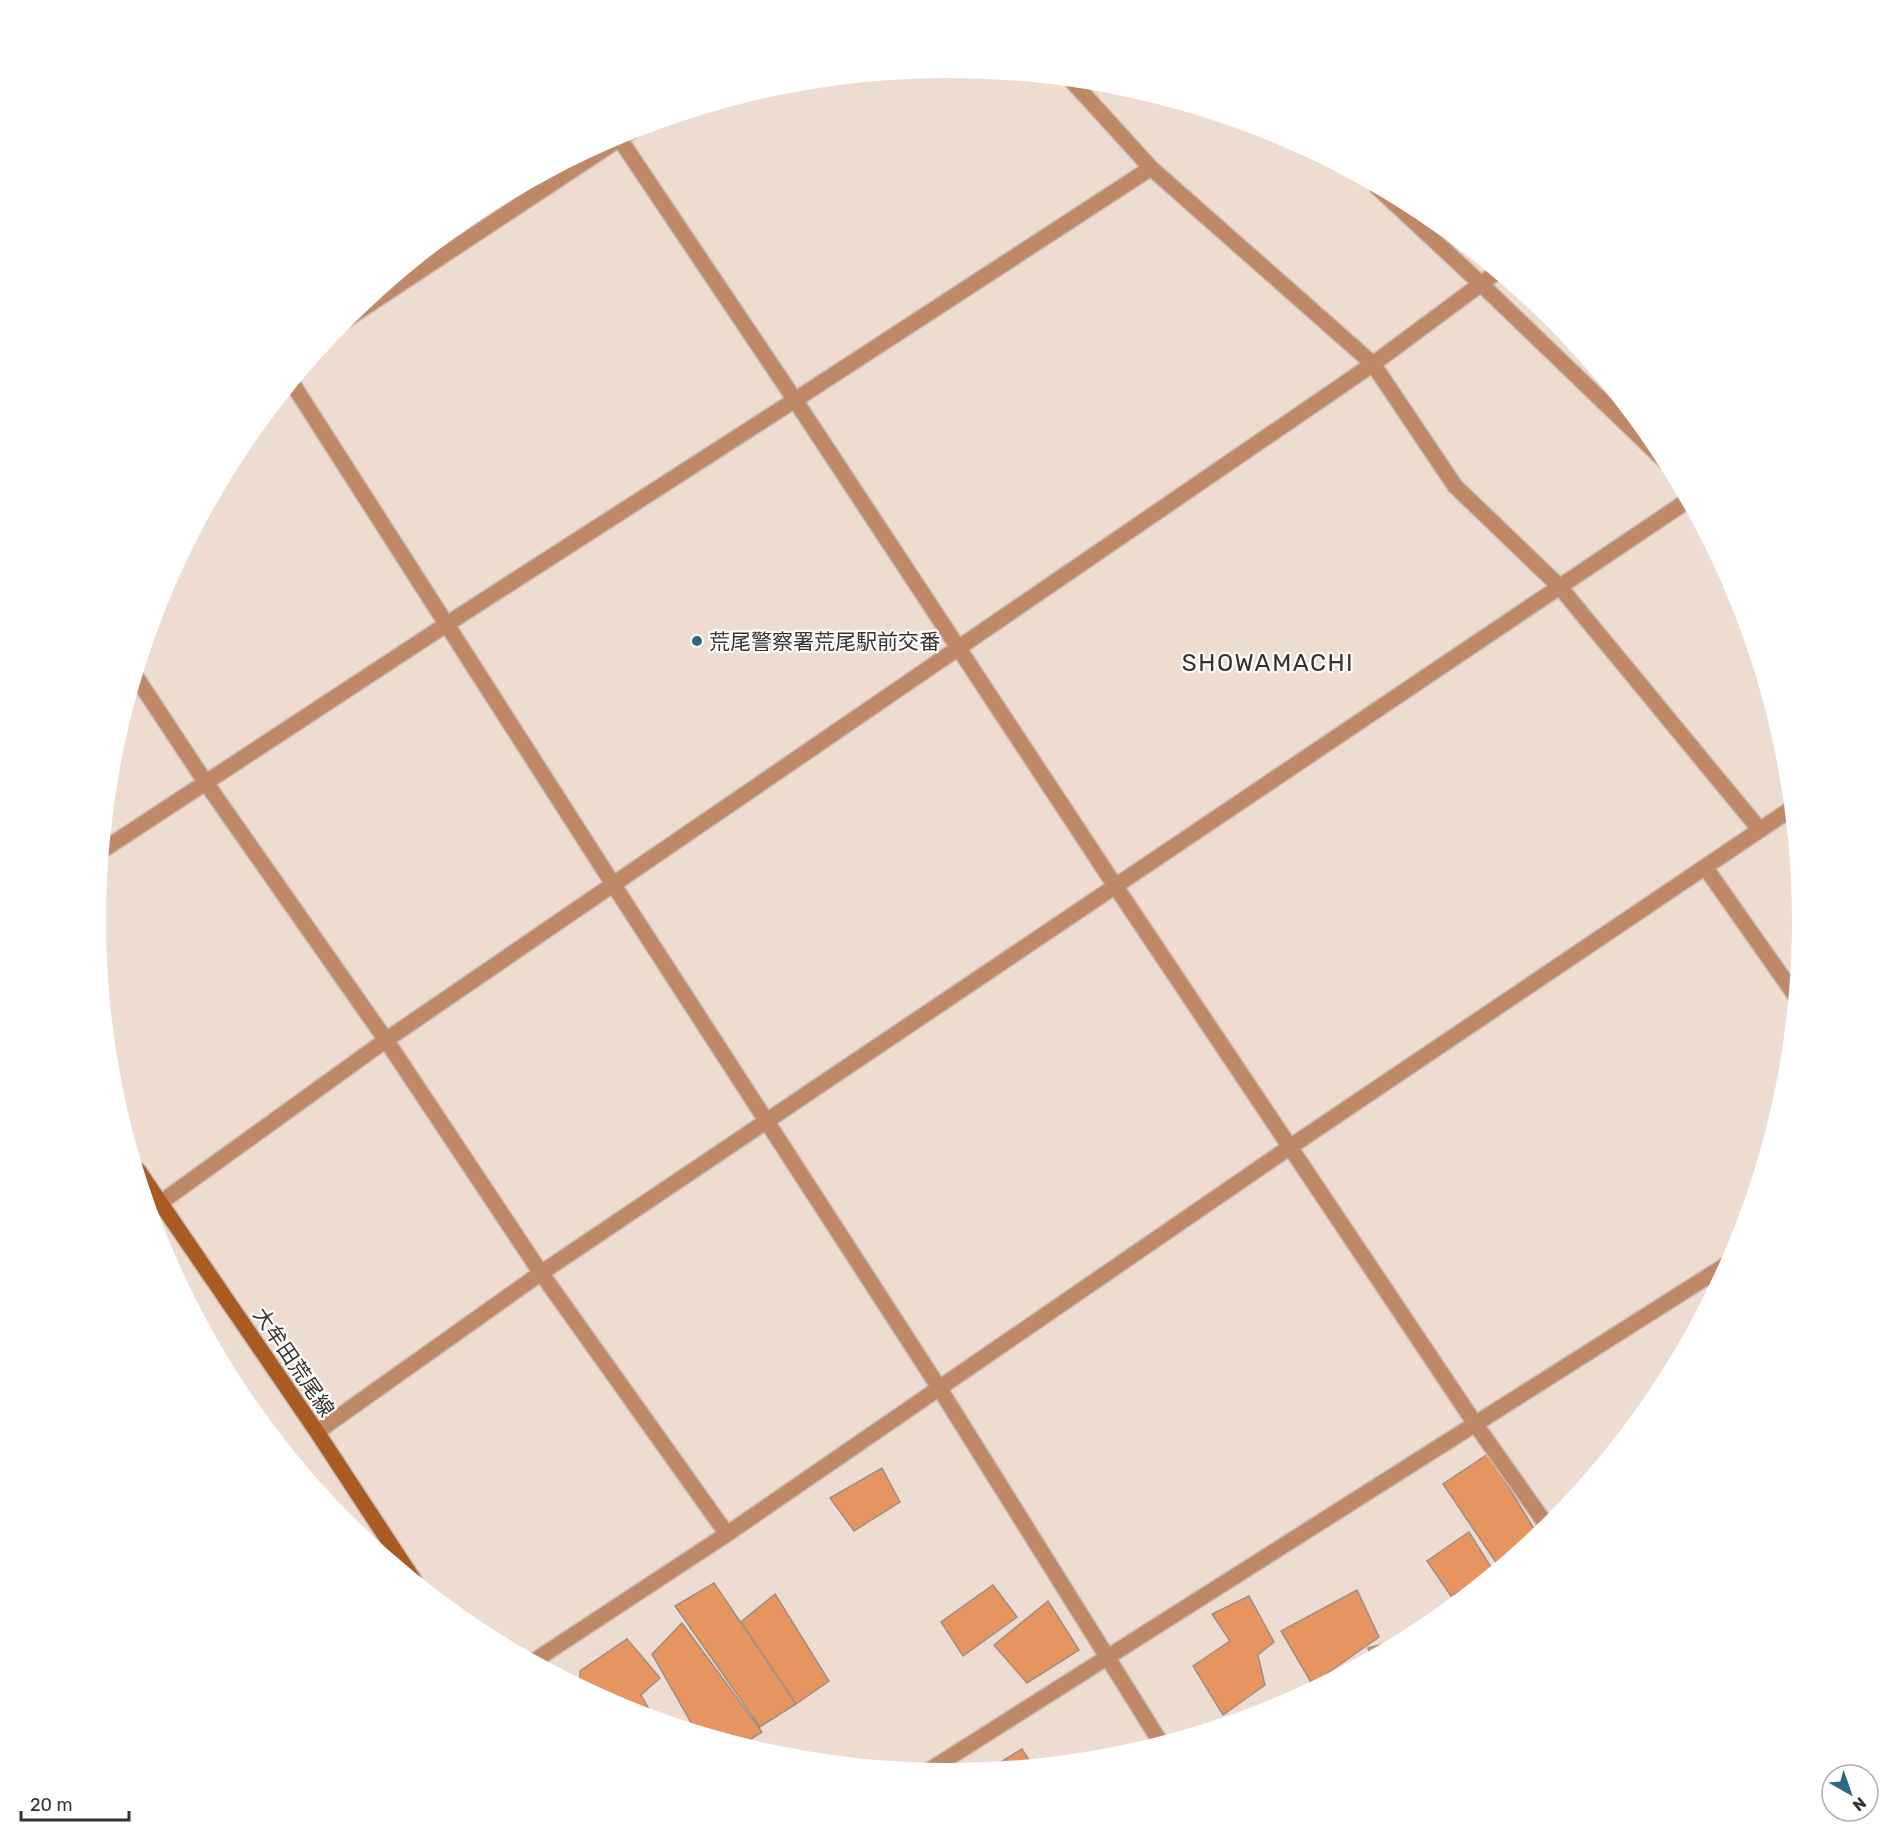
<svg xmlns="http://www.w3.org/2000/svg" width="1898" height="1841" viewBox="0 0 1898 1841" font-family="Rubik,'Noto Sans JP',sans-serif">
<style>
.building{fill:#e69460;stroke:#a08e84;stroke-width:1.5}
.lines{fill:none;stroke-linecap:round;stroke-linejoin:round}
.minor-casing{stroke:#cabab0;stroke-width:18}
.tertiary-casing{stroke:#cabab0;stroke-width:18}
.secondary-casing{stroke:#cabab0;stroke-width:18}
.minor{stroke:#bf8867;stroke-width:15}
.tertiary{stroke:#bf8867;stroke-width:15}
.secondary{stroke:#a95b23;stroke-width:15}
.poi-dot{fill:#2f6681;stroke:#fff;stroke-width:2}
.labels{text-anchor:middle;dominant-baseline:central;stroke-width:4.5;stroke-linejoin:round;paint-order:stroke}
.poi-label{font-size:21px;fill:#38312d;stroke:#fff;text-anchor:start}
.street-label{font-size:21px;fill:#38312d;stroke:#fff}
.quarter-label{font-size:24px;letter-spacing:1.5px;fill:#38312d;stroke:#fff}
</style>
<rect width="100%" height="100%" fill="#efdcd1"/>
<path class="building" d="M1488,1454L1538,1535L1499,1567L1443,1484Z
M882,1468L900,1502L854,1531L830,1498Z
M1469,1532L1494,1572L1451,1596L1427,1561Z
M714,1583L796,1704L760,1727L675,1606Z
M993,1585L1017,1617L963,1656L941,1622Z
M1357,1590L1379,1637L1312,1684L1281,1631Z
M775,1594L829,1681L796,1704L741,1622Z
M1249,1596L1274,1642L1258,1655L1265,1685L1223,1715L1193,1666L1230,1641L1212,1614Z
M1048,1601L1079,1650L1027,1683L994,1645Z
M682,1623L762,1732L742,1745L689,1729L693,1726L652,1654Z
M627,1639L660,1678L641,1695L654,1718L622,1708L580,1686V1671Z
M1402,1639L1403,1640L1371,1657L1368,1648Z
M1022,1749L1032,1765L988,1770Z"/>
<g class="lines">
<g class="minor-casing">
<path id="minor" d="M1071,80L1151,168L1373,364L1455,486L1559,586L1760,830
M617,135L795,400L1116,887L1476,1425L1548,1527
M1377,187L1481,284L1667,463
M341,323L636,128
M136,677L206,783L386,1040L541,1273L727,1534
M103,850L447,624L795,400L1151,168
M1705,867L1795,995
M160,1203L386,1040L1373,364L1497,272
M938,1386L1161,1743
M317,1432L541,1273L1687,501
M928,1771L1729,1263"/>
</g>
<g class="tertiary-casing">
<path id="tertiary" d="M292,383L613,884L938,1386
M534,1661L727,1534L1290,1147L1791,809"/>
</g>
<g class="secondary-casing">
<path id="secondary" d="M138,1170L317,1432L414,1580"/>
</g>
<use href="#minor" class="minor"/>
<use href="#tertiary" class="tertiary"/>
<use href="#secondary" class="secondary"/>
</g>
<circle class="poi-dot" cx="697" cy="641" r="6"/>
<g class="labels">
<g class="poi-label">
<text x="709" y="641">荒尾警察署荒尾駅前交番</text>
</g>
<g class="street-label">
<text transform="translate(294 1362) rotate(56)">大牟田荒尾線</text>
</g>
<g class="quarter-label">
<text x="1268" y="663">SHOWAMACHI</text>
</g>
</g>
<path d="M0 0H1898V1841H0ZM948 78H950A842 842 0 0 1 1792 920V921A842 842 0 0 1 950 1763H948A842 842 0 0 1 106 921V920A842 842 0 0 1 948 78Z" fill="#fff" fill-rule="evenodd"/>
<g transform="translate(1850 1793) rotate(140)"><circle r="28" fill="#ffffff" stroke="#afadab" stroke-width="1.5"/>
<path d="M0-4.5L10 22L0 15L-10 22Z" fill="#2f6681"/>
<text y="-9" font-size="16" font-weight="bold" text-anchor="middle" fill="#38312d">N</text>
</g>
<path d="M21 1811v9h108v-9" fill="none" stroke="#38312d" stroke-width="3"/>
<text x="30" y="1811" font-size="18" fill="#38312d" stroke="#ffffff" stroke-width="4.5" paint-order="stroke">20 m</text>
</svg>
